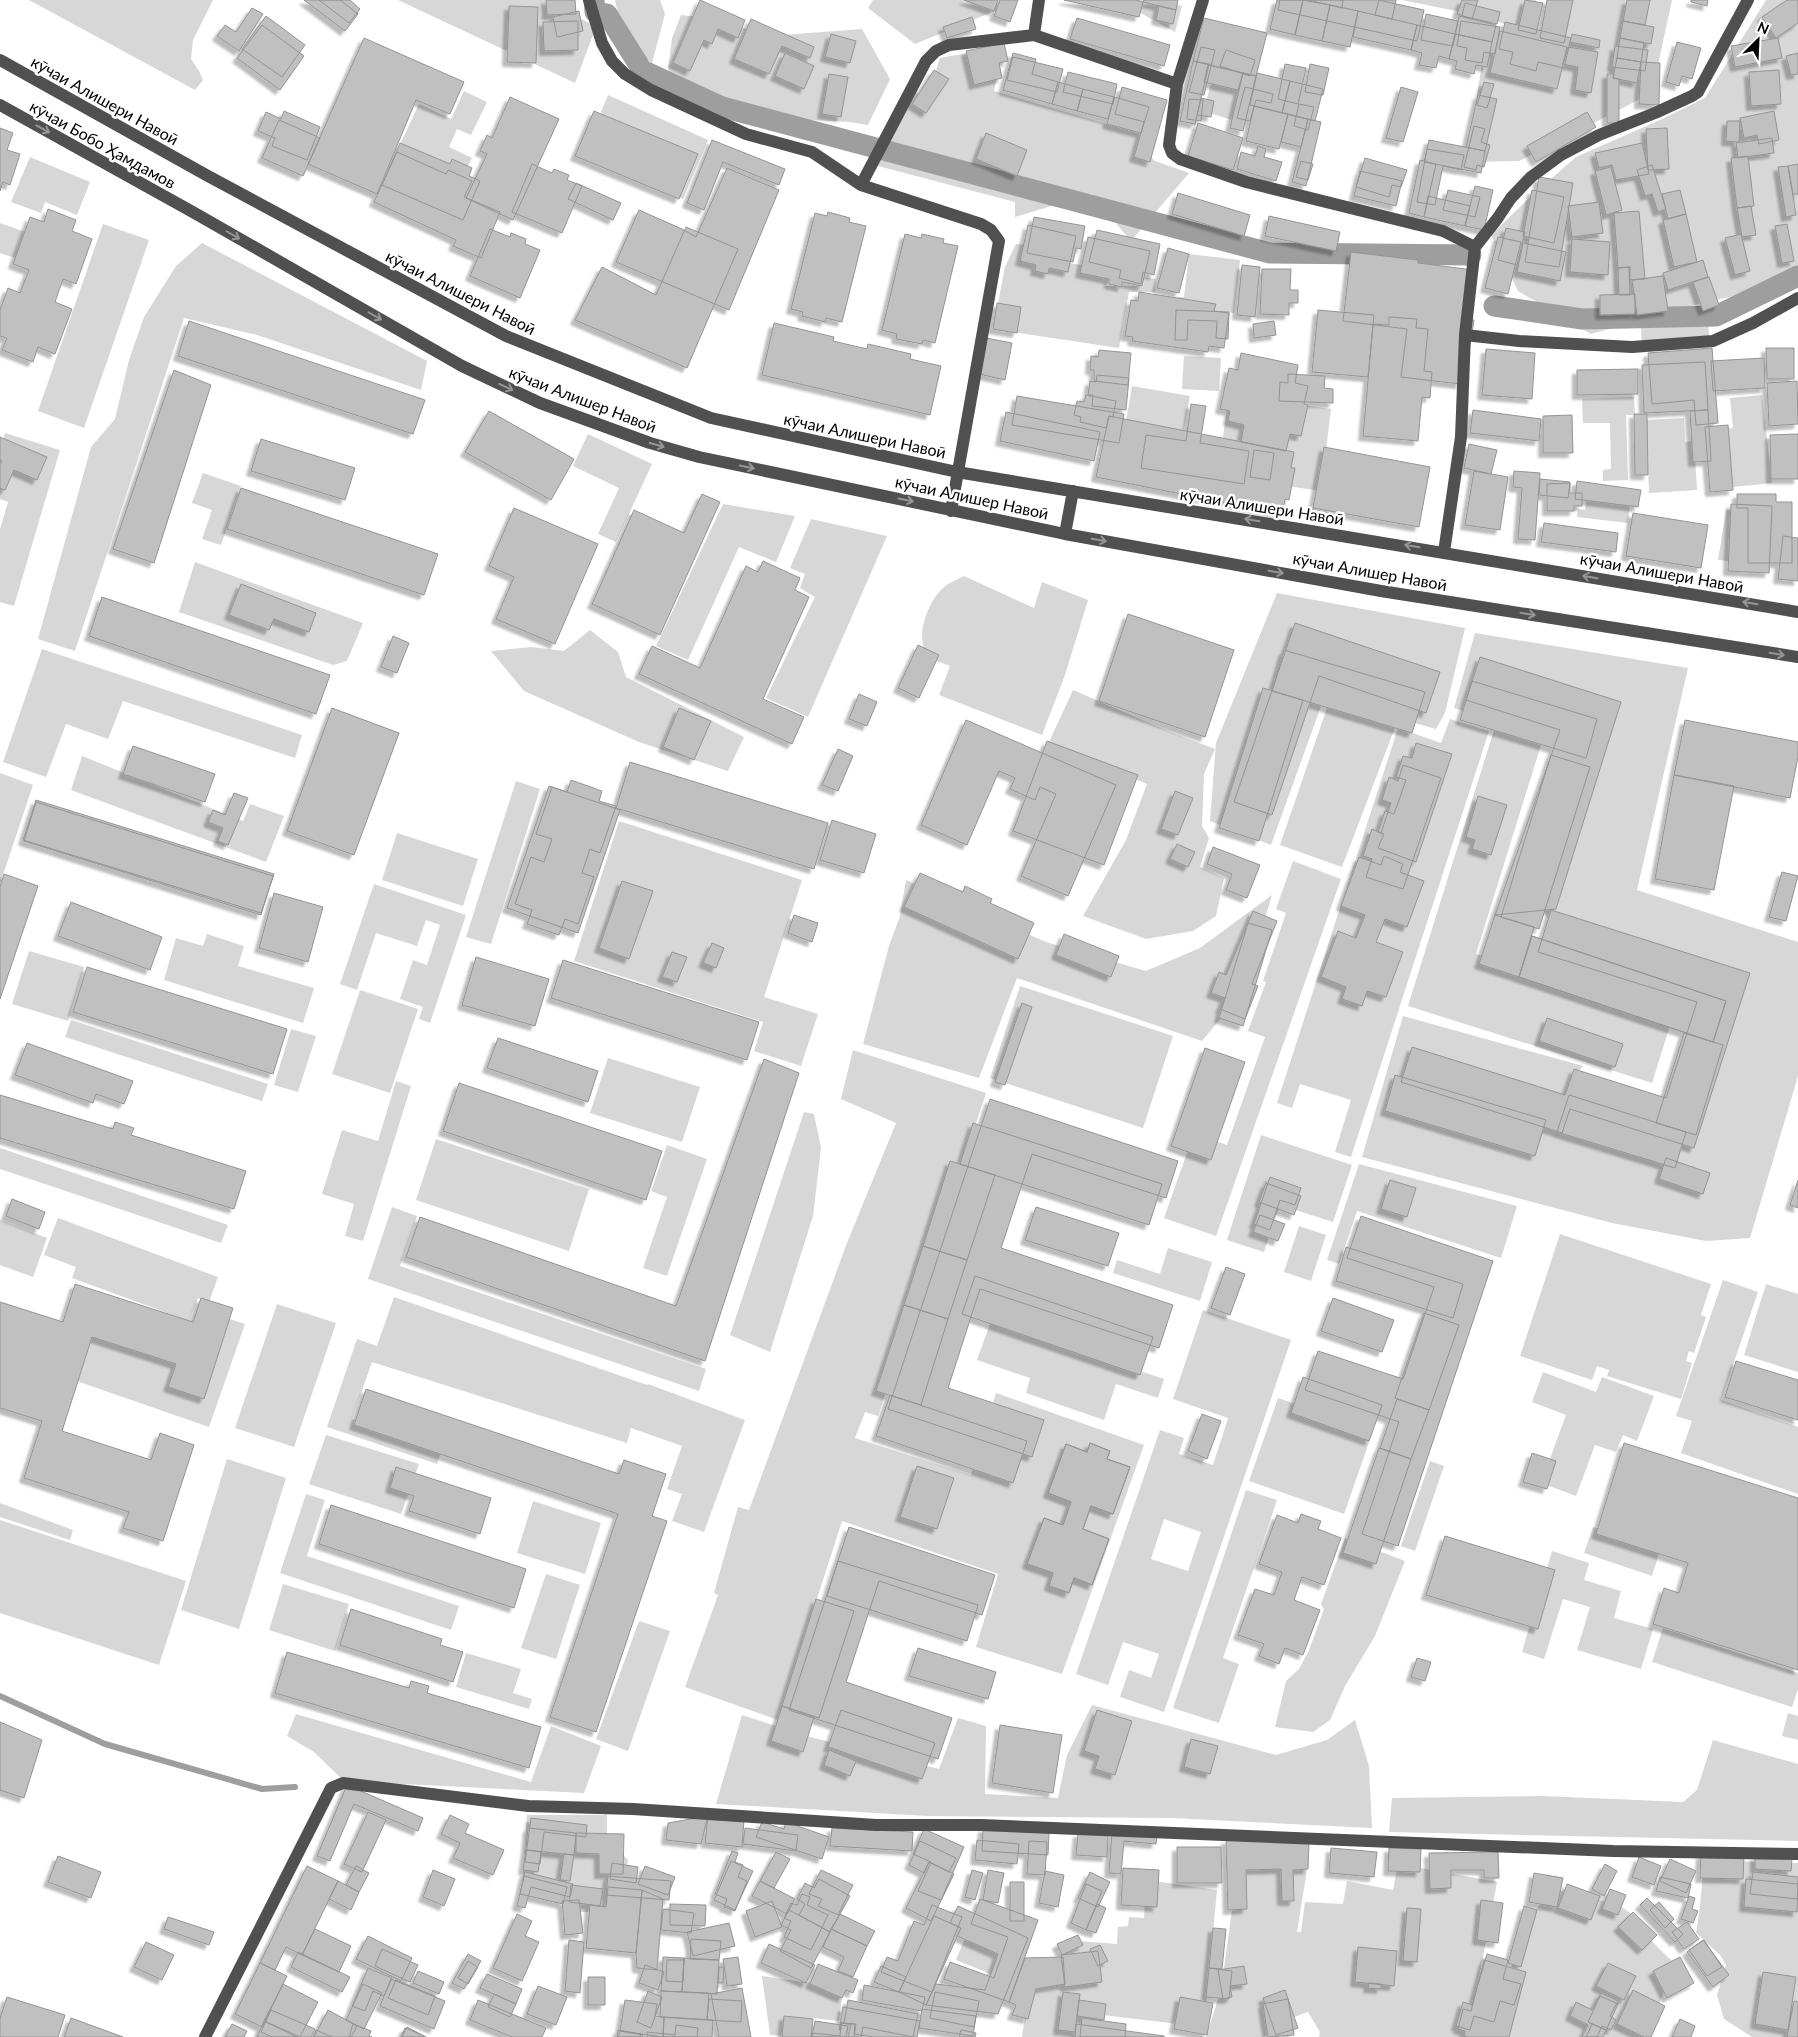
<svg xmlns="http://www.w3.org/2000/svg" width="1798" height="2037" viewBox="0 0 1798 2037" font-family="Lato,sans-serif">
<style>
.green{fill:#d7d7d7;fill-rule:evenodd}
.lines{fill:none;stroke-linecap:round;stroke-linejoin:round}
.stream{stroke:#9e9e9e;stroke-width:6}
.canal{stroke:#9e9e9e;stroke-width:21}
.building{fill:#c0c0c0;stroke:#949494;filter:url(#shadow)}
.minor{stroke:#505050;stroke-width:12}
.oneway{stroke:#969696}
.labels{text-anchor:middle;dominant-baseline:central;stroke-width:5;stroke-linejoin:round;paint-order:stroke}
.street-label{font-size:16px;fill:#000;stroke:#fff}
</style>
<defs>
<filter id="shadow"><feDropShadow dx="-4.5" dy="4.5" stdDeviation="1" flood-color="#0004"/></filter>
</defs>
<rect width="100%" height="100%" fill="#fff"/>
<path class="green" d="M29,0H213L193,40L191,59L199,71L203,80L195,90Z
M398,0H559L558,6L596,27L575,83Z
M615,0H660L665,14L652,63L623,40Z
M873,0H1004L1002,8L915,44L868,8Z
M1117,0H1159L1182,6L1175,32Z
M1402,0H1536V2L1524,32L1486,17Z
M1558,0H1672L1652,93L1519,161L1466,162L1486,40L1548,41Z
M1766,0H1798V282L1702,303L1591,334L1518,291L1491,235L1529,198L1576,157L1662,119L1705,98Z
M681,15L714,19L770,36L862,29L890,79L868,125L849,122L770,118L685,88L668,69L672,38Z
M1003,47L994,91L1141,134L1142,149L1155,161L1189,173L1131,241L1091,194L1015,217V202L878,166L915,92L928,96L940,58Z
M1215,71L1244,80L1232,120L1203,111Z
M464,91L487,102L471,135L457,129L449,147L472,158L464,174L397,151L419,104L451,119Z
M608,95L708,140L683,199L628,175L607,119L601,112Z
M30,157L90,182L77,215L45,202L41,213L11,202Z
M0,223L34,235L24,261L0,253Z
M103,224L149,240L84,428L38,411Z
M202,243L427,361L421,390L257,335L184,318L75,651L38,639L91,447L115,419L129,360L144,317L176,266Z
M1016,244L1027,245L1025,257L1117,270L1105,286H1143L1144,277L1156,279L1155,292H1129L1119,348L993,329L1005,267Z
M1189,254L1240,260L1234,313L1177,307L1178,297H1184Z
M1708,323L1710,346L1642,351L1641,328Z
M1184,356L1221,358L1219,391L1182,389Z
M1132,386L1190,396L1182,440L1122,445Z
M1762,395L1772,483L1733,487L1727,429L1733,428L1730,398Z
M1634,397L1635,415H1626L1628,480L1603,481V470L1611,469L1610,423H1583L1582,399Z
M1273,401L1331,409L1321,491L1274,484L1222,444L1227,408Z
M1684,418L1685,442L1694,441L1697,490L1649,493L1646,420Z
M5,433L60,450L14,606L0,602V529L8,502L0,499V451Z
M588,434L652,464L616,542L598,534L619,488L573,466Z
M203,473L241,486L221,545L202,539L212,510L192,503Z
M1587,492L1631,496L1628,523L1577,517L1578,509L1585,510Z
M723,504L795,516L776,562L739,547L688,660L656,646Z
M1726,510L1746,511L1745,563L1718,560Z
M811,519L887,536L808,717L766,698L815,597L800,588L805,574L790,568Z
M195,562L363,623L347,661L333,665L179,612Z
M964,576L1034,608L1042,582L1088,600L1065,675L1042,735L939,695L950,666C944,663 933,661 929,656C913,640 928,601 943,588C948,583 957,580 964,576Z
M1277,593L1465,628L1445,713L1436,729L1400,719L1325,695L1271,845L1210,821L1216,743Z
M590,630L618,652L626,677L744,737L728,771L639,742L524,691L491,651L532,647L564,651Z
M1475,633L1688,668L1637,890L1798,942V1076L1750,1238L1706,1241L1612,1223L1362,1157L1403,1016L1583,1066L1577,1073L1675,1116L1717,990L1558,935L1530,889L1569,743L1454,708Z
M42,649L302,735L295,758L123,701L108,739L66,724L46,777L3,762Z
M1073,690L1168,731L1215,749L1204,774L1202,826L1209,838L1200,867L1224,878L1216,916L1193,931L1146,939L1083,916L1126,840L1147,784L1049,742Z
M1329,702L1396,725L1342,867L1280,845Z
M1450,719L1489,731L1351,1157L1335,1152L1351,1100L1300,1084L1292,1108L1277,1103L1398,728L1441,743Z
M1494,730L1541,745L1476,954L1673,1016L1652,1083L1408,1006Z
M82,756L243,821L250,804L284,816L266,862L71,790Z
M0,773L33,785L0,884Z
M516,781L540,789L491,944L466,937Z
M619,821L802,880L764,997L818,1014L801,1066L754,1051L763,1022L574,961Z
M397,833L478,859L463,906L382,880Z
M1293,861L1341,879L1216,1236L1164,1218L1194,1133L1227,1145L1265,1037L1248,1031L1266,982L1263,981L1286,913L1276,909Z
M906,880L1046,942L1146,971L1200,948L1272,895L1244,990L1202,1041L1017,978L979,1078L863,1044L889,946L900,916Z
M374,884L466,915L430,1023L419,1019L423,1007L400,999L413,960L427,965L440,925L426,920L417,946L376,933L357,990L340,984Z
M207,934L244,946L238,966L314,988L303,1023L164,980L176,938L203,946Z
M29,951L84,967L68,1021L12,1004Z
M1020,986L1173,1036L1143,1128L990,1078Z
M360,990L418,1009L390,1093L332,1074Z
M71,1020L268,1084L262,1101L65,1037Z
M291,1029L316,1036L298,1092L274,1085Z
M853,1050L986,1093L878,1416L865,1412L855,1438L971,1475L996,1393L1144,1445L1062,1674L976,1647L998,1574L842,1521L778,1720L685,1687L718,1595L714,1593L738,1507L749,1510L847,1243L896,1123L841,1099Z
M608,1058L700,1087L682,1142L590,1113Z
M396,1081L411,1086L363,1241L345,1236L354,1204L322,1194L342,1130L378,1141Z
M804,1112L814,1114L821,1148L813,1216L770,1352L730,1335Z
M1261,1135L1352,1165L1333,1222L1280,1205L1264,1252L1227,1240Z
M436,1139L589,1189L569,1251L416,1200Z
M667,1145L707,1159L667,1276L643,1268L667,1197L651,1191Z
M0,1148L228,1225L221,1243L0,1169Z
M1359,1164L1517,1206L1501,1258L1357,1211L1339,1264L1327,1260Z
M392,1207L417,1216L400,1266L706,1369L699,1391L368,1279Z
M58,1218L218,1277L209,1302L198,1298L189,1321L72,1278L76,1267L44,1255Z
M0,1220L47,1238L33,1277L0,1265Z
M1299,1226L1326,1235L1311,1281L1284,1272Z
M1560,1234L1711,1284L1701,1315L1706,1317L1694,1353L1689,1351L1686,1361L1692,1363L1681,1399L1607,1376L1609,1370L1597,1366L1592,1380L1520,1356Z
M1168,1248L1212,1262L1200,1301L1113,1273L1117,1260L1160,1274Z
M1723,1280L1758,1292L1721,1400L1798,1427V1494L1681,1453L1692,1421L1676,1416Z
M1766,1284L1798,1294V1372L1744,1355Z
M394,1297L647,1385L648,1384L745,1420L704,1532L672,1521L682,1494L667,1489L682,1446L631,1428L627,1443L372,1362L352,1419L442,1449L437,1464L327,1427L357,1339L377,1346Z
M277,1304L336,1323L294,1447L235,1428Z
M1203,1310L1291,1340L1164,1712L1120,1697L1129,1670L1151,1678L1159,1654L1123,1642L1108,1685L1076,1674L1160,1430L1184,1438L1179,1454L1213,1465L1228,1418L1173,1399ZM1164,1519L1201,1532L1188,1571L1151,1559Z
M220,1316L245,1324L209,1427L65,1377L83,1325L202,1366Z
M991,1321L1164,1379L1158,1398L1116,1384L1104,1420L1026,1393L1030,1378L977,1360Z
M1543,1372L1596,1392L1602,1377L1654,1396L1637,1441L1623,1435L1616,1452L1595,1445L1576,1496L1541,1483L1566,1415L1532,1402Z
M1278,1398L1373,1431L1344,1514L1249,1481Z
M326,1435L419,1464L401,1514L309,1484Z
M227,1459L286,1478L239,1629L181,1610Z
M1430,1461L1444,1466L1415,1551L1401,1546Z
M1246,1490L1277,1500L1223,1658L1239,1664L1219,1723L1173,1708Z
M306,1494L325,1500L307,1556L459,1606L451,1630L280,1573Z
M533,1501L601,1523L585,1574L517,1553Z
M0,1503L73,1530L70,1540L0,1517Z
M0,1520L186,1581L159,1665L0,1613Z
M1593,1527L1660,1550L1652,1576L1584,1553Z
M1345,1538L1405,1561L1375,1636L1345,1686L1330,1720L1313,1732L1275,1727L1286,1681L1299,1669L1309,1650L1324,1609L1321,1604Z
M1552,1551L1589,1563L1584,1580L1621,1591L1614,1618L1653,1629L1641,1669L1577,1650L1590,1607L1563,1599L1544,1659L1522,1652Z
M546,1574L580,1585L556,1659L521,1648Z
M283,1584L349,1604L335,1651L269,1630Z
M639,1621L670,1631L628,1751L596,1739Z
M1663,1628L1798,1673V1689L1792,1707L1652,1662Z
M466,1653L521,1669L513,1693L532,1699L529,1709L456,1687Z
M1092,1705L1276,1755L1327,1740L1355,1720L1369,1766L1372,1828L1172,1818L928,1816L716,1804L742,1715L810,1737L939,1769L958,1718L986,1726L985,1794L1058,1798L1067,1755Z
M1788,1713L1798,1716V1740L1782,1736Z
M296,1714L531,1782L551,1726L601,1746L584,1793L344,1781L314,1752L287,1736Z
M1713,1740L1798,1764V1841L1389,1832L1392,1798L1543,1796L1683,1802L1697,1790Z
M527,1815H607V1837L628,1860L620,1912H577V1895L522,1885Z
M1249,1855L1308,1863L1297,1932H1301L1305,1902L1343,1904L1347,1881L1393,1890L1398,1864L1497,1882L1468,2037H1319L1320,2032L1308,2012L1286,2020L1264,2037H1206L1221,1990L1236,1881Z
M1705,1860L1798,1863V2037H1752L1724,2019L1717,1995L1726,1965L1720,1955L1696,1933C1701,1909 1701,1884 1705,1860Z
M1146,1880L1217,1890L1204,2027L1094,2014L1090,2037H1022L1031,1976L1064,1972L1067,1940L1117,1944L1118,1927L1128,1926L1129,1917L1144,1918Z
M1549,1888L1611,1903L1612,1900L1633,1915L1630,1920L1675,1964L1646,2037H1480L1495,2011L1526,1928Z
M970,1926L1004,1940L991,1974L956,1960Z
M762,1976L843,1988L839,2021L812,2018L808,2037L770,2035Z"/>
<g class="lines">
<path class="stream" d="M0,1696L105,1744L262,1789L295,1787"/>
<path class="canal" d="M594,0L595,12L607,14L642,70L722,107L1270,253L1471,255
M1494,306L1582,319L1716,316L1798,276"/>
</g>
<path class="building" d="M304,0H340L358,14L345,31Z
M319,0H350L360,9L349,23Z
M546,0H575L576,14L547,15Z
M700,0L745,20L738,38L718,29L712,44L704,40L690,71L673,63Z
M964,0H998L994,11Z
M1000,0H1018L1010,22L994,16Z
M1064,0H1136L1143,2L1139,17Z
M1144,0H1178L1176,10L1143,2Z
M1277,0H1303L1295,35L1270,29Z
M1280,0H1378L1424,10L1417,41L1278,10Z
M1303,0L1330,5L1322,41L1295,35Z
M1308,0H1343L1342,8Z
M1379,0H1396L1392,19L1375,15Z
M1462,0H1478L1472,19L1457,14Z
M1525,0L1543,3L1536,34L1518,30Z
M1547,0H1573L1564,43L1540,38Z
M1627,0H1650L1645,25L1623,21Z
M1691,0H1708L1707,6L1691,2Z
M1787,0H1798V23L1776,38L1762,17Z
M1465,3L1500,12L1497,24L1462,16Z
M1330,5L1358,11L1350,47L1322,41Z
M509,6L538,7L536,63L507,62Z
M1159,6L1176,10L1173,24L1156,20Z
M252,8L263,14L239,51L217,36L225,25L236,32Z
M579,11L583,31L557,37L553,17Z
M1358,11L1417,25L1411,50L1353,37Z
M1426,14L1458,21L1453,46L1421,40Z
M266,16L305,45L282,77L242,49Z
M1459,16L1496,25L1492,42L1455,34Z
M972,17L976,29L947,38L943,27Z
M1077,18L1170,45L1164,66L1070,39Z
M1204,18L1267,33L1256,76L1193,61Z
M751,19L814,47L810,58L782,46L769,74L734,59Z
M578,21V50L544,51L543,22Z
M1461,21L1500,27L1495,54L1484,52L1482,63L1465,60L1467,48L1457,46Z
M1623,21L1654,27L1651,44L1620,38Z
M1505,22L1571,38L1564,68L1538,62L1536,71L1510,64L1513,52L1499,49Z
M262,25L304,56L280,90L237,58Z
M1417,25L1455,34L1449,59L1439,56L1436,68L1419,65L1422,53L1411,50Z
M1500,31L1567,47L1557,89L1490,73Z
M831,34L856,41L850,63L825,57Z
M1455,34L1492,42L1487,67L1476,65L1474,74L1455,69L1457,61L1449,59Z
M1572,34L1600,40L1599,48L1570,42Z
M364,38L464,82L450,114L416,100L377,194L308,164Z
M1620,38L1644,43L1641,62L1617,58Z
M1778,38L1782,58L1735,67L1731,46Z
M1677,42L1701,48L1692,79L1682,76L1679,86L1666,82Z
M1004,43L1008,61L999,63L1002,78L974,85L966,51Z
M1615,46L1648,50L1645,71L1612,67Z
M1201,47L1215,50L1204,95L1189,92Z
M1568,47L1598,52L1591,93L1575,90L1578,67L1563,64Z
M1226,50L1255,60L1250,76L1220,66Z
M785,53L814,66L804,89L775,76Z
M1013,53L1036,59L1032,74L1058,82L1052,104L1003,90Z
M1798,53V74L1791,75L1786,56Z
M1013,57L1063,69L1057,92L1007,80Z
M1617,58L1641,62L1637,83L1613,78Z
M1193,61L1209,64L1195,124L1180,121Z
M1641,62L1660,63L1659,105L1639,104Z
M1285,64L1306,68L1298,104L1278,99Z
M1310,64L1329,68L1323,95L1305,92Z
M1208,65L1243,73L1238,90L1204,82Z
M934,70L949,79L926,113L912,104Z
M1779,70L1781,104L1751,106L1749,72Z
M1068,72L1117,84L1113,104L1063,92Z
M1243,73L1256,76L1243,131L1230,128Z
M1257,73L1290,81L1282,113L1250,105Z
M829,74L848,77L841,117L822,114Z
M1607,74H1614L1613,78L1619,79V123H1607Z
M1290,81L1323,89L1315,121L1282,113Z
M1058,82L1083,89L1077,111L1052,104Z
M1484,82L1494,84L1487,108L1477,105Z
M1122,87L1167,100L1150,162L1134,157L1144,122L1115,114Z
M1245,87L1273,94L1271,103L1256,100L1250,121L1237,118Z
M1401,87L1418,92L1403,142L1386,138Z
M1083,89L1114,97L1108,119L1077,111Z
M1478,95L1497,99L1485,151L1466,147Z
M510,97L559,119L513,220L466,198L487,154L480,151L487,135L492,138Z
M1114,97L1149,107L1141,133L1107,124Z
M1201,98L1214,101L1211,117L1197,115Z
M1189,99L1203,100L1201,121L1187,119Z
M1299,104L1314,107L1308,130L1294,126Z
M1254,106L1288,114L1279,149L1246,141Z
M284,111L320,127L307,160L272,146L275,138L258,131L266,112L281,119Z
M594,111L698,154L679,199L575,156Z
M1774,111L1779,140L1759,144L1757,135L1744,138L1740,118Z
M1587,112L1596,127L1536,162L1527,146Z
M1288,114L1308,119L1301,147L1281,142Z
M1308,119L1321,122L1306,186L1292,182Z
M279,120L320,138L303,176L262,158Z
M1727,121H1740L1739,142L1726,141Z
M1198,123L1243,138L1233,170L1188,156Z
M1474,126L1485,129L1481,142L1490,145L1484,167L1477,165L1476,170L1464,167Z
M0,128L13,133L7,150L20,154L10,185L3,182L0,191Z
M1667,128L1669,169L1648,170L1646,129Z
M986,133L1027,150L1017,176L976,159Z
M1772,138L1774,153L1738,158L1736,143Z
M712,140L785,169L779,185L723,162L704,210L687,203Z
M1429,140L1485,151L1481,173L1424,162Z
M400,143L450,164L452,159L472,168L469,176L480,181L463,220L382,185Z
M1642,143L1649,174L1616,180L1612,165L1599,168L1595,153Z
M1258,146L1266,149L1264,157L1282,162L1276,181L1237,169L1241,152L1255,156Z
M1427,149L1464,155L1461,170L1443,166L1435,205L1417,202Z
M397,152L446,174L448,170L472,181L464,197L500,212L481,258L453,246L456,240L374,202Z
M1748,156L1754,206L1737,208L1731,158Z
M1365,158L1407,170L1401,187L1392,185L1389,197L1356,187Z
M1420,160L1436,164L1424,217L1409,213Z
M1301,161L1313,164L1308,180L1296,177Z
M532,164L552,173L554,169L569,175L567,180L582,186L562,233L512,212Z
M1798,164V194H1793L1788,166Z
M1652,165L1666,209L1658,212L1652,194L1645,196L1637,170Z
M1788,166L1796,215L1786,217L1778,167Z
M1611,167L1622,210L1606,215L1595,171Z
M727,168L779,190L729,310L616,262L639,210L682,229L696,237Z
M1360,171L1402,181L1396,206L1354,196Z
M1539,177L1573,183L1559,267L1525,262Z
M576,183L621,203L613,220L568,199Z
M1475,186L1493,190L1484,230L1465,226Z
M1448,190L1480,197L1475,217L1443,210Z
M1532,190L1564,197L1554,243L1523,236Z
M1680,190L1686,214L1668,219L1662,194Z
M1178,193L1250,215L1244,236L1172,214Z
M1428,196L1470,206L1465,226L1424,217Z
M1599,202L1603,233L1572,237L1568,206Z
M1751,206L1756,235L1742,237L1737,208Z
M48,209L76,220L72,231L92,239L76,284L63,279L55,302L72,309L55,354L38,347L33,362L2,350L7,338L0,336V310L8,288L20,293L29,270L13,264L30,217L44,222Z
M1639,211L1645,279L1630,280V267L1618,268L1614,213Z
M828,212L850,218L849,222L866,226L842,322L826,318L825,322L802,316L803,312L791,309L815,213L827,216Z
M1686,214L1697,262L1674,267L1663,220Z
M1269,216L1340,232L1336,251L1265,236Z
M1034,217L1085,226L1081,249L1076,248L1073,262L1027,253Z
M1787,224L1794,261L1782,263L1775,226Z
M1028,225L1076,236L1068,272L1049,268L1048,274L1035,271L1036,265L1020,261Z
M686,227L738,249L687,368L575,320L602,267L656,295Z
M1506,228L1525,232L1517,265L1498,260Z
M490,229L510,237L511,233L526,239L525,244L540,250L520,298L470,276Z
M1097,230L1160,244L1154,275L1143,272L1141,284L1119,278L1121,270L1089,262Z
M905,234L921,238L922,234L944,239L943,243L958,246L935,343L923,340L922,344L896,339L897,334L882,330Z
M1741,234L1750,271L1735,275L1725,238Z
M1088,237L1150,251L1142,286L1122,282V287L1109,284V279L1080,273Z
M1498,237L1521,242L1508,294L1485,288Z
M1572,239L1610,242L1608,275L1570,272Z
M1523,243L1566,252L1560,281L1517,272Z
M1168,248L1189,254L1179,293L1157,288Z
M1351,252L1418,260V263L1473,270L1468,319L1474,320L1471,339L1460,384L1401,377L1407,329L1343,321Z
M1703,260L1708,277L1668,290L1663,273Z
M1242,265L1260,267L1255,317L1237,315Z
M1629,267L1630,295H1619L1618,268Z
M1262,269H1291L1290,290H1298V303H1289V315L1260,314Z
M1663,276L1668,311L1637,315L1632,280Z
M1709,277L1719,305L1703,311L1693,282Z
M1139,292L1216,304L1214,311L1229,313L1224,348L1209,346L1208,352L1132,341L1133,337L1125,336L1131,300L1138,301Z
M1635,294V314L1600,315V295Z
M997,303L1021,307L1017,333L993,329Z
M1176,310L1229,312L1228,339L1216,338L1217,321L1188,320L1187,340H1175Z
M1318,310L1374,315L1368,377L1312,372Z
M1389,317L1417,319L1416,328L1428,329L1424,371L1432,372L1430,398L1422,397L1418,441L1363,436L1373,324L1389,325Z
M189,321L425,400L413,434L178,356Z
M1274,321L1276,335L1254,338L1253,324Z
M774,323L834,337L833,341L867,349L868,344L911,354L910,359L941,366L930,415L762,375Z
M986,338L1012,343L1005,380L979,374Z
M1712,348L1718,423L1696,425L1694,400L1652,404L1648,353Z
M1766,348H1794V379H1767Z
M1486,349L1535,353L1532,399L1482,395Z
M1099,350L1131,353L1128,385L1094,381V370H1090L1091,356L1098,357Z
M1241,353L1298,365L1295,383L1308,386L1304,404L1308,405L1301,436L1290,434L1286,451L1241,442L1244,425L1228,421L1230,411L1220,409L1229,368L1238,370Z
M1764,358L1765,388L1713,391L1711,361Z
M1705,362L1708,410L1644,413L1642,365Z
M1638,369V394L1577,395V370Z
M174,370L211,385L154,563L113,549Z
M1288,374L1325,376L1324,388L1333,389V403L1279,401L1280,382L1288,383Z
M1097,375L1129,378L1126,410L1092,406L1093,395H1088L1090,381L1096,382Z
M1797,381L1798,424L1769,426L1767,383Z
M1086,395L1116,401L1113,417L1109,416L1106,428L1080,422L1081,417L1074,415L1077,401L1084,402Z
M1017,396L1124,414L1119,443L1012,425Z
M1191,404L1206,406L1200,443L1249,451L1244,484L1141,468L1146,435L1186,441Z
M1473,410L1541,419L1539,441L1470,433Z
M1708,410L1711,461L1693,462L1690,411Z
M489,411L574,459L551,500L465,452Z
M1006,412L1100,432L1094,461L1000,441Z
M1634,414H1647L1648,475H1635Z
M1572,415L1573,453H1543V416Z
M1109,416L1294,452L1291,468H1295L1289,500L1285,499L1282,514L1096,477Z
M1728,425L1733,490L1710,492L1705,427Z
M1798,434V479H1771L1770,435Z
M0,437L47,457L37,480L14,470L5,490L0,488V465L2,461L0,460Z
M261,439L355,468L345,500L251,471Z
M1469,444L1497,450L1491,474L1464,468Z
M1324,447L1430,467L1419,527L1313,508Z
M1254,450L1274,453L1270,480L1250,477Z
M1474,471L1508,477L1500,530L1465,525Z
M1514,471L1540,473L1535,540L1518,539L1522,488L1513,487Z
M1540,479L1570,482L1568,498L1539,495Z
M1577,481L1641,490L1638,507L1575,499Z
M1570,483V493H1582V506H1574V511H1547V484Z
M241,488L438,554L424,595L227,529Z
M702,494L720,502L660,635L592,604L634,510L684,533Z
M1737,494H1776V502H1792V563H1748V508H1737Z
M1731,504L1772,506L1769,573L1728,571Z
M514,508L598,544L555,644L496,619L514,577L489,566Z
M1633,513L1708,525L1701,568L1626,556Z
M1544,523L1618,533L1616,552L1541,542Z
M1783,536L1798,538V581L1778,579Z
M763,561L800,578L795,590L809,597L763,699L804,717L792,744L639,674L652,646L700,668L746,566L758,572Z
M241,584L316,613L309,632L274,619L269,630L229,615Z
M102,597L330,675L316,714L89,636Z
M1128,614L1234,650L1205,737L1099,701Z
M1295,623L1440,672L1426,713L1319,676L1272,815L1234,802Z
M393,636L409,643L397,673L381,667Z
M918,645L939,655L919,698L898,688Z
M1284,650L1425,692L1412,733L1272,691Z
M1480,657L1621,702L1556,909L1495,915L1560,730L1466,700Z
M1472,681L1597,719L1586,758L1460,720Z
M1263,688L1303,700L1259,841L1219,828Z
M859,694L877,702L867,726L849,719Z
M332,708L399,733L354,855L287,831Z
M679,708L711,721L694,760L663,747Z
M966,720L1116,785L1068,896L1021,876L1056,794L1040,787L1035,800L1010,789L1015,778L999,771L967,845L921,825Z
M1685,720L1798,742V757L1790,798L1674,775Z
M1047,741L1138,775L1104,865L1013,831Z
M1416,743L1452,754L1416,862L1378,848L1384,834L1378,832L1385,811L1394,814L1406,780L1396,777L1403,756L1412,758Z
M133,746L215,774L205,802L123,774Z
M838,749L853,756L838,791L822,785Z
M1551,755L1590,767L1539,929L1501,917Z
M630,762L828,823L814,869L616,808Z
M1403,765L1441,778L1403,889L1366,877L1372,859L1363,856L1372,829L1381,833L1391,803L1382,800L1389,777L1398,781Z
M1674,775L1734,786L1714,890L1655,879Z
M571,780L602,791L599,801L616,806L600,853L590,849L582,873L594,877L578,924L565,919L559,935L527,924L532,910L515,904L531,857L544,862L552,839L536,834L552,787L567,792Z
M549,786L620,810L578,933L507,908Z
M1175,791L1193,798L1178,835L1161,829Z
M234,793L248,798L228,845L218,841L223,828L208,822L213,810L225,815Z
M1478,796L1507,805L1491,855L1472,849L1475,840L1466,837Z
M36,800L274,874L261,913L23,840Z
M36,802L273,876L261,915L24,841Z
M832,820L876,834L864,873L820,860Z
M1177,844L1195,852L1188,867L1170,859Z
M1213,847L1260,865L1247,898L1226,890L1232,874L1207,864Z
M1384,856L1403,864L1400,872L1424,881L1407,927L1385,919L1376,942L1403,952L1386,997L1367,991L1362,1006L1342,999L1346,987L1321,977L1338,931L1356,938L1365,915L1341,906L1359,857L1381,865Z
M1782,872L1798,876L1786,921L1769,917Z
M920,873L963,892L965,886L992,899L990,903L1034,923L1018,959L904,907Z
M4,874L38,886L0,999V887Z
M622,881L653,891L629,959L599,948Z
M274,893L323,907L308,962L259,948Z
M71,902L162,937L150,970L58,936Z
M1551,910L1750,973L1694,1148L1570,1109L1562,1133L1401,1082L1412,1047L1565,1095L1574,1069L1666,1098L1697,1002L1538,952Z
M1253,911L1277,921L1252,984L1258,986L1245,1019L1220,1009L1225,998L1211,993L1219,972L1226,975Z
M794,915L818,923L812,942L788,933Z
M1495,915L1534,927L1519,977L1479,964Z
M1248,923L1272,930L1243,1026L1219,1018Z
M1064,934L1119,956L1111,977L1056,955Z
M1532,936L1726,1001L1713,1042L1519,977Z
M1532,936L1726,1001L1713,1042L1519,977Z
M712,943L724,948L716,968L703,963Z
M672,952L687,957L677,982L662,977Z
M476,957L549,979L535,1026L462,1005Z
M563,960L759,1022L747,1060L551,998Z
M87,967L287,1029L273,1074L73,1012Z
M1022,1003L1032,1007L1005,1085L995,1082Z
M1547,1018L1623,1044L1615,1067L1539,1041Z
M1684,1033L1723,1045L1696,1135L1656,1123Z
M498,1038L598,1071L588,1102L487,1068Z
M27,1043L133,1081L124,1104L96,1094L93,1103L15,1075Z
M1205,1048L1245,1062L1211,1160L1171,1146Z
M764,1059L799,1073L705,1361L406,1257L420,1217L676,1306Z
M1395,1075L1546,1120L1535,1156L1385,1111Z
M459,1083L662,1151L646,1200L443,1131Z
M0,1095L113,1129L115,1122L134,1128L131,1135L246,1171L234,1209L0,1138Z
M1569,1095L1686,1132L1675,1168L1557,1132Z
M990,1099L1178,1161L1166,1198L1032,1154L1001,1248L1173,1305L1159,1348L980,1289L948,1388L1044,1420L1032,1457L888,1409Z
M973,1123L1162,1184L1149,1225L960,1164Z
M1666,1158L1710,1173L1703,1194L1659,1179Z
M950,1161L995,1175L967,1260L923,1246Z
M1270,1177L1301,1188L1295,1205L1280,1200L1270,1230L1254,1224Z
M1390,1180L1416,1188L1407,1217L1381,1209Z
M1798,1180V1208L1790,1205Z
M1266,1183L1301,1196L1294,1215L1259,1202Z
M12,1199L45,1212L39,1229L6,1216Z
M1036,1207L1119,1233L1108,1266L1025,1240Z
M1260,1215L1285,1224L1278,1241L1253,1232Z
M1361,1216L1493,1261L1398,1546L1362,1534L1399,1422L1305,1390L1318,1351L1403,1379L1434,1287L1347,1258Z
M923,1246L967,1260L948,1319L904,1305Z
M1346,1247L1463,1284L1453,1318L1336,1281Z
M1226,1267L1245,1274L1230,1315L1211,1308Z
M975,1276L1153,1337L1140,1375L962,1314Z
M75,1284L193,1322L201,1298L233,1308L204,1399L168,1387L176,1364L92,1337L62,1431L151,1460L160,1433L194,1445L163,1541L123,1528L129,1512L24,1478L42,1421L0,1408V1302L63,1322Z
M1333,1298L1394,1320L1382,1352L1321,1331Z
M904,1305L948,1319L921,1405L876,1391Z
M1424,1313L1459,1325L1429,1410L1395,1398Z
M1736,1361L1798,1380V1420L1725,1397Z
M1303,1377L1382,1405L1369,1441L1291,1413Z
M366,1389L619,1474L624,1460L666,1474L652,1516L667,1521L596,1732L550,1717L618,1514L354,1425Z
M890,1395L1027,1441L1013,1483L876,1436Z
M1397,1399L1429,1410L1411,1459L1380,1448Z
M1202,1414L1221,1421L1207,1459L1188,1451Z
M1090,1443L1110,1451L1107,1459L1130,1467L1113,1514L1091,1506L1083,1529L1109,1539L1092,1585L1074,1578L1069,1593L1049,1586L1053,1573L1027,1564L1044,1518L1063,1525L1071,1502L1048,1493L1066,1444L1087,1452Z
M1090,1443L1110,1451L1107,1459L1130,1467L1113,1514L1091,1506L1083,1529L1109,1539L1092,1585L1074,1578L1069,1593L1049,1586L1053,1573L1027,1564L1044,1518L1063,1525L1071,1502L1048,1493L1066,1444L1087,1452Z
M1624,1443L1798,1498V1670L1653,1624L1664,1588L1679,1593L1688,1563L1596,1534Z
M1379,1448L1411,1459L1376,1564L1343,1553Z
M1532,1453L1556,1461L1547,1489L1523,1482Z
M917,1466L954,1478L937,1529L900,1517Z
M396,1467L491,1498L480,1534L409,1511L414,1496L390,1488Z
M331,1505L526,1569L514,1608L319,1544Z
M1301,1514L1321,1521L1318,1529L1341,1538L1324,1585L1302,1577L1294,1600L1320,1610L1303,1655L1285,1648L1279,1664L1259,1656L1264,1644L1238,1635L1255,1589L1274,1595L1282,1572L1259,1564L1277,1515L1298,1523Z
M849,1527L995,1575L982,1615L879,1581L846,1682L952,1718L938,1759L789,1710Z
M1445,1536L1555,1570L1538,1629L1426,1595Z
M838,1561L978,1605L967,1641L827,1596Z
M816,1599L854,1611L819,1718L782,1706Z
M351,1609L442,1639L440,1645L463,1652L453,1682L340,1645Z
M918,1648L996,1672L988,1699L909,1676Z
M287,1652L409,1688L411,1681L429,1686L427,1693L541,1727L529,1768L275,1693Z
M1417,1658L1431,1662L1425,1681L1411,1677Z
M782,1706L814,1717L803,1752L771,1741Z
M841,1710L935,1743L922,1779L828,1747Z
M1097,1710L1132,1721L1115,1775L1095,1769L1099,1756L1084,1751Z
M0,1722L42,1740L24,1798L0,1790Z
M1000,1725L1062,1735L1053,1793L992,1783Z
M1191,1739L1218,1746L1210,1774L1184,1767Z
M829,1750L856,1761L850,1776L824,1765Z
M347,1785L423,1818L418,1831L354,1804L330,1861L317,1856Z
M368,1812L386,1820L362,1872L344,1864Z
M450,1815L469,1824L465,1833L504,1850L493,1875L453,1858L460,1843L441,1834Z
M708,1816L744,1820L742,1847L705,1843Z
M708,1816L701,1844L666,1840L668,1823Z
M531,1818L587,1825L586,1837L544,1832L540,1864L525,1862Z
M762,1822L784,1829L786,1822L829,1837L822,1859L756,1837Z
M528,1828L576,1833L574,1855L526,1850Z
M745,1828L798,1835L796,1851L743,1844Z
M832,1828L913,1832L912,1851L830,1846Z
M983,1828L1049,1832L1048,1855L982,1851Z
M924,1829L964,1847L941,1900L918,1891L931,1862L913,1854Z
M1112,1832L1157,1836L1156,1844L1124,1841L1121,1874L1109,1873Z
M576,1833L624,1834L623,1874H599V1854L576,1853Z
M1078,1833L1108,1835L1107,1857L1076,1855Z
M977,1840L1019,1844L1017,1864L975,1860Z
M1226,1840L1309,1842L1308,1869L1293,1870L1294,1901H1282L1281,1869L1246,1870L1247,1909L1228,1910Z
M920,1841L956,1858L949,1872L929,1862L924,1873L909,1865Z
M1029,1841L1047,1842L1045,1875L1027,1874Z
M1177,1847H1221L1222,1883H1177Z
M1331,1848L1377,1852L1374,1877L1329,1873Z
M1389,1848L1421,1849L1420,1872L1388,1871Z
M526,1850L541,1852L538,1872L523,1870Z
M732,1851L738,1853L735,1862L743,1865L738,1877L747,1881L735,1911L724,1907L727,1899L715,1894Z
M776,1852L790,1859L774,1888L760,1881Z
M1498,1852L1499,1878H1484V1870H1451V1888L1430,1889L1429,1853Z
M564,1854L574,1855L570,1881L560,1880Z
M1701,1854L1744,1855L1743,1879L1700,1878Z
M58,1856L101,1872L91,1898L48,1882Z
M1755,1856L1792,1858L1791,1871L1755,1869Z
M1639,1857L1661,1866L1654,1885L1632,1877Z
M1670,1859L1696,1871L1686,1893L1660,1881Z
M731,1861L753,1871L735,1910L714,1900Z
M929,1862L954,1874L931,1921L906,1908Z
M612,1863L638,1867L636,1883L610,1879Z
M1605,1864L1617,1871L1604,1896L1592,1889Z
M307,1866L338,1881L302,1955L286,1947L275,1970L260,1963Z
M356,1866L369,1873L359,1892L346,1885Z
M645,1866L675,1877L668,1895L638,1884Z
M1123,1868L1159,1870L1157,1907L1121,1905Z
M433,1870L455,1879L444,1906L423,1897Z
M821,1870L853,1885L838,1915L818,1906L822,1899L809,1894Z
M972,1870L983,1873L975,1900L965,1897Z
M988,1870L1004,1873L998,1903L983,1900Z
M1045,1871L1064,1875L1058,1907L1039,1903Z
M525,1872L573,1884L570,1897L531,1887L525,1908L517,1906Z
M1090,1872L1110,1882L1098,1907L1078,1898Z
M1753,1872L1798,1877V1899L1750,1894Z
M1534,1873L1563,1878L1557,1907L1529,1902Z
M524,1876L567,1887L563,1904L520,1894Z
M608,1876L671,1881L669,1900L606,1895Z
M1660,1877L1691,1884L1688,1898L1656,1891Z
M819,1879L850,1896L830,1932L799,1915L805,1904L797,1899L805,1883L814,1888Z
M1746,1879L1798,1884L1797,1912L1744,1907Z
M338,1881L359,1892L351,1910L329,1899Z
M760,1881L795,1899L787,1914L752,1896Z
M1010,1882H1024V1921H1010Z
M1086,1884L1102,1891L1086,1930L1071,1923Z
M1567,1884L1600,1896L1591,1920L1558,1908Z
M571,1885L603,1889L600,1906L569,1902Z
M608,1887L642,1890L636,1953L586,1948L590,1905L606,1907Z
M1610,1889L1626,1895L1618,1915L1602,1909Z
M642,1890L663,1899L657,1970L637,1968L636,1953Z
M802,1894L810,1897L807,1905L828,1915L811,1950L784,1937L791,1921L784,1918L791,1903L797,1905Z
M1689,1896L1695,1898L1692,1909L1698,1911L1693,1923L1681,1919Z
M1647,1898L1683,1934L1675,1942L1640,1905Z
M980,1899L1038,1920L1009,2002L944,1979L950,1962L994,1978L1008,1937L971,1924Z
M579,1900L583,1933L565,1935L562,1901Z
M1481,1900L1503,1903L1498,1943L1477,1940Z
M772,1901L782,1927L755,1937L746,1911Z
M1659,1902L1674,1919L1665,1928L1650,1910Z
M670,1904L706,1905L705,1926L670,1925Z
M1097,1904L1106,1908L1096,1933L1086,1930Z
M932,1905L962,1917L932,1992L881,1972L887,1957L898,1961L914,1921L924,1925Z
M958,1906L1028,1938L998,2014L926,2005L936,1984L985,1990L998,1954L957,1936L961,1928L950,1923Z
M1524,1906L1537,1910L1521,1967L1508,1963Z
M1407,1908L1421,1909L1417,1962L1403,1961Z
M663,1909L694,1913L691,1933L661,1930Z
M789,1910L830,1932L811,1968L780,1951L791,1930L781,1925Z
M1633,1912L1657,1935L1642,1950L1618,1927Z
M517,1914L532,1921L525,1936L539,1942L522,1981L493,1968Z
M840,1914L875,1931L867,1946L831,1929Z
M934,1916L961,1928L926,2005L899,1992Z
M168,1917L214,1932L209,1945L164,1929Z
M1687,1922L1699,1939L1684,1949L1672,1932Z
M729,1923L735,1946L693,1956L687,1932Z
M1213,1928L1226,1929L1222,1969L1209,1968Z
M315,1929L351,1946L339,1972L302,1955Z
M831,1929L867,1946L853,1977L838,1971L844,1957L823,1947Z
M1078,1935L1083,1945L1062,1955L1057,1944Z
M368,1936L412,1958L401,1981L356,1959Z
M691,1939L721,1941L719,1960L690,1959Z
M569,1940L584,1942L580,1993L565,1991Z
M1703,1940L1729,1975L1713,1987L1687,1952Z
M1704,1940L1722,1967L1707,1976L1689,1950Z
M146,1942L174,1955L162,1980L134,1967Z
M769,1944L815,1965L806,1983L761,1963Z
M1100,1945L1108,1961L1098,1966L1090,1949Z
M1358,1947L1397,1951L1394,1986L1355,1982Z
M382,1949L418,1965L410,1982L375,1966Z
M1098,1951L1102,1982L1065,1987L1061,1955Z
M298,1952L350,1977L342,1992L291,1967Z
M468,1954L481,1961L464,1989L452,1983Z
M1487,1954L1508,1960L1503,1979L1521,1984L1514,2005L1500,2001L1494,2022L1474,2016L1470,2030L1456,2026L1463,2002L1472,2005Z
M663,1957L684,1958L682,1992L661,1991Z
M738,1957L742,1984L727,1986L723,1959Z
M1063,1957L1065,1984L1036,1989L1028,2019L1012,2015L1016,2005L1009,2002L1025,1958Z
M1680,1957L1694,1983L1667,1998L1653,1971Z
M684,1958L719,1960L717,1994L682,1992Z
M667,1960H684L683,1982L666,1981Z
M1484,1960L1526,1972L1509,2037H1468L1464,2036L1465,2031L1458,2029L1463,2009L1471,2011Z
M468,1961L478,1967L468,1984L458,1978Z
M260,1963L287,1976L262,2027L235,2014Z
M1608,1963L1636,1976L1624,2000L1596,1986Z
M818,1964L858,1980L853,1993L846,1990L842,1998L810,1984Z
M645,1965L664,1972L658,1990L639,1983Z
M881,1966L906,1977L899,1992L874,1982Z
M1244,1966L1247,1984L1230,1986L1232,1997L1223,1999L1218,1970Z
M719,1967H724L723,1983H718Z
M368,1968L392,1978L384,1996L373,1991L365,2011L352,2006Z
M1209,1968L1232,1971L1229,1999L1206,1997Z
M418,1971L444,1982L439,1994L413,1983Z
M1763,1972L1796,1977L1788,2030L1755,2024Z
M487,1974L522,1989L516,2004L480,1988Z
M588,1977H605V2005H588Z
M391,1979L445,2001L434,2029L380,2006Z
M396,1980L435,1996L428,2015L388,1998Z
M1369,1983L1381,1984V1989L1368,1988Z
M283,1984L318,2002L300,2037L264,2021Z
M363,1984L382,1993L364,2029L346,2020Z
M864,1985L925,1997L922,2011L862,2000Z
M538,1986L567,1997L556,2025L527,2014Z
M742,1988L751,2037H719L711,1994Z
M1285,1990L1298,2028L1276,2035L1263,1998Z
M1633,1990L1665,2006L1651,2037H1644L1617,2024Z
M648,1991L662,1997L651,2028L637,2022Z
M661,1991L709,1993L707,2020L660,2017Z
M935,1992L979,2001L974,2027L930,2018Z
M1063,1992L1080,1994L1075,2032L1058,2030Z
M1601,1993L1618,2001L1610,2016L1616,2020L1611,2030L1602,2026L1597,2037H1582L1588,2025L1570,2016L1576,2002L1592,2010Z
M494,1994L516,2004L510,2017L488,2007Z
M1600,1996L1618,2004L1606,2030L1588,2022Z
M7,1997L65,2015L58,2037H0V2018Z
M1180,1997L1213,2003L1207,2035L1174,2029Z
M709,1999L742,2001L741,2022L707,2020Z
M1288,1999L1294,2035L1268,2037L1263,2004Z
M478,2000L546,2028L542,2037H512L470,2020Z
M625,2000L657,2004L655,2016L664,2017L663,2037L620,2031Z
M848,2000L918,2014L913,2037L863,2027L861,2037H848L851,2025L844,2023Z
M1079,2000L1106,2004L1104,2020L1077,2016Z
M1794,2001L1798,2002V2037H1787Z
M843,2007L920,2021L917,2037H874L854,2034L855,2024L841,2023V2030H839Z
M922,2009L976,2016L973,2036L919,2028Z
M271,2010L315,2029L311,2037H272L261,2032Z
M328,2010L357,2026L351,2037H314Z
M784,2016L813,2019L811,2037H782Z
M664,2017L713,2020L712,2037H663Z
M71,2018L123,2037H64Z
M1082,2018L1126,2024L1125,2037H1080Z
M1680,2019L1695,2026L1691,2037H1672Z
M264,2021L297,2037H257Z
M815,2021L848,2026L846,2037H812Z
M841,2023L856,2024L854,2037H840Z
M232,2024L247,2031L244,2037H225Z
M353,2024L371,2031L369,2036L372,2037H349Z
M1076,2024L1164,2036V2037H1075Z
M1592,2024L1606,2030L1603,2037H1586Z
M676,2025L698,2028L697,2037H647V2032L675,2035Z
M407,2027L426,2037H402Z
M405,2028L408,2029L426,2037H401Z
M316,2030L332,2037H313Z
M618,2030L641,2034L640,2037H617Z
M961,2030L976,2033L975,2037H959Z
M620,2031L643,2035L642,2037H618Z
M812,2033L840,2036V2037H811Z"/>
<g class="lines">
<path class="minor" d="M589,0L602,43L612,61L625,74L651,90L746,134L812,152L861,185L926,61L936,51L949,45L1034,35L1177,84L1169,145L1172,153L1180,159L1246,182L1443,231L1475,247
M1034,35L1039,0
M0,60L208,176L506,336L711,418L957,472L1798,612
M1177,84L1203,0
M0,105L191,211L462,366L540,403L650,443L699,457L1065,534L1381,591L1798,657
M861,185L981,224L991,230L999,241L951,511
M1465,335L1519,341L1632,347L1713,341L1753,323L1798,298
M1065,534L1073,491
M1444,552L1461,437L1465,335L1475,247L1497,219L1511,198L1531,177L1561,155L1599,135L1655,113L1692,96L1698,92L1748,0
M205,2037L331,1788L343,1783L528,1806L633,1809L876,1825H981L1613,1851L1798,1854"/>
</g>
<defs><path id="oneway-shaft" d="M-6 0H5M1.5-3L5.5 0L1.5 3" fill="none" stroke-width="1.6" stroke-linecap="round" stroke-linejoin="round" transform="scale(1.25)"/></defs>
<g class="oneway">
<use href="#oneway-shaft" transform="translate(43 129) rotate(29)"/>
<use href="#oneway-shaft" transform="translate(233 235) rotate(30)"/>
<use href="#oneway-shaft" transform="translate(375 316) rotate(30)"/>
<use href="#oneway-shaft" transform="translate(506 387) rotate(25)"/>
<use href="#oneway-shaft" transform="translate(657 445) rotate(15)"/>
<use href="#oneway-shaft" transform="translate(747 467) rotate(12)"/>
<use href="#oneway-shaft" transform="translate(906 500) rotate(12)"/>
<use href="#oneway-shaft" transform="translate(1252 520) rotate(-171)"/>
<use href="#oneway-shaft" transform="translate(1099 540) rotate(10)"/>
<use href="#oneway-shaft" transform="translate(1412 546) rotate(-171)"/>
<use href="#oneway-shaft" transform="translate(1276 572) rotate(10)"/>
<use href="#oneway-shaft" transform="translate(1590 577) rotate(-170)"/>
<use href="#oneway-shaft" transform="translate(1750 603) rotate(-171)"/>
<use href="#oneway-shaft" transform="translate(1528 614) rotate(9)"/>
<use href="#oneway-shaft" transform="translate(1777 654) rotate(9)"/>
</g>
<g class="labels">
<g class="street-label">
<text transform="translate(105 100) rotate(29)">кӯчаи Алишери Навоӣ</text>
<text transform="translate(103 144) rotate(29)">кӯчаи Бобо Ҳамдамов</text>
<text transform="translate(461 292) rotate(27)">кӯчаи Алишери Навоӣ</text>
<text transform="translate(583 399) rotate(21)">кӯчаи Алишер Навоӣ</text>
<text transform="translate(865 435) rotate(12)">кӯчаи Алишери Навоӣ</text>
<text transform="translate(972 497) rotate(12)">кӯчаи Алишер Навоӣ</text>
<text transform="translate(1262 506) rotate(9)">кӯчаи Алишери Навоӣ</text>
<text transform="translate(1370 571) rotate(10)">кӯчаи Алишер Навоӣ</text>
<text transform="translate(1662 572) rotate(10)">кӯчаи Алишери Навоӣ</text>
</g>
</g>
<g transform="translate(1758 40) rotate(24)" stroke="#ffffff" stroke-width="4" paint-order="stroke">
<path d="M0-4L9 19L0 12L-9 19Z" fill="#000000"/>
<text y="-8" font-size="14" font-weight="bold" text-anchor="middle" fill="#000000">N</text>
</g>
</svg>
